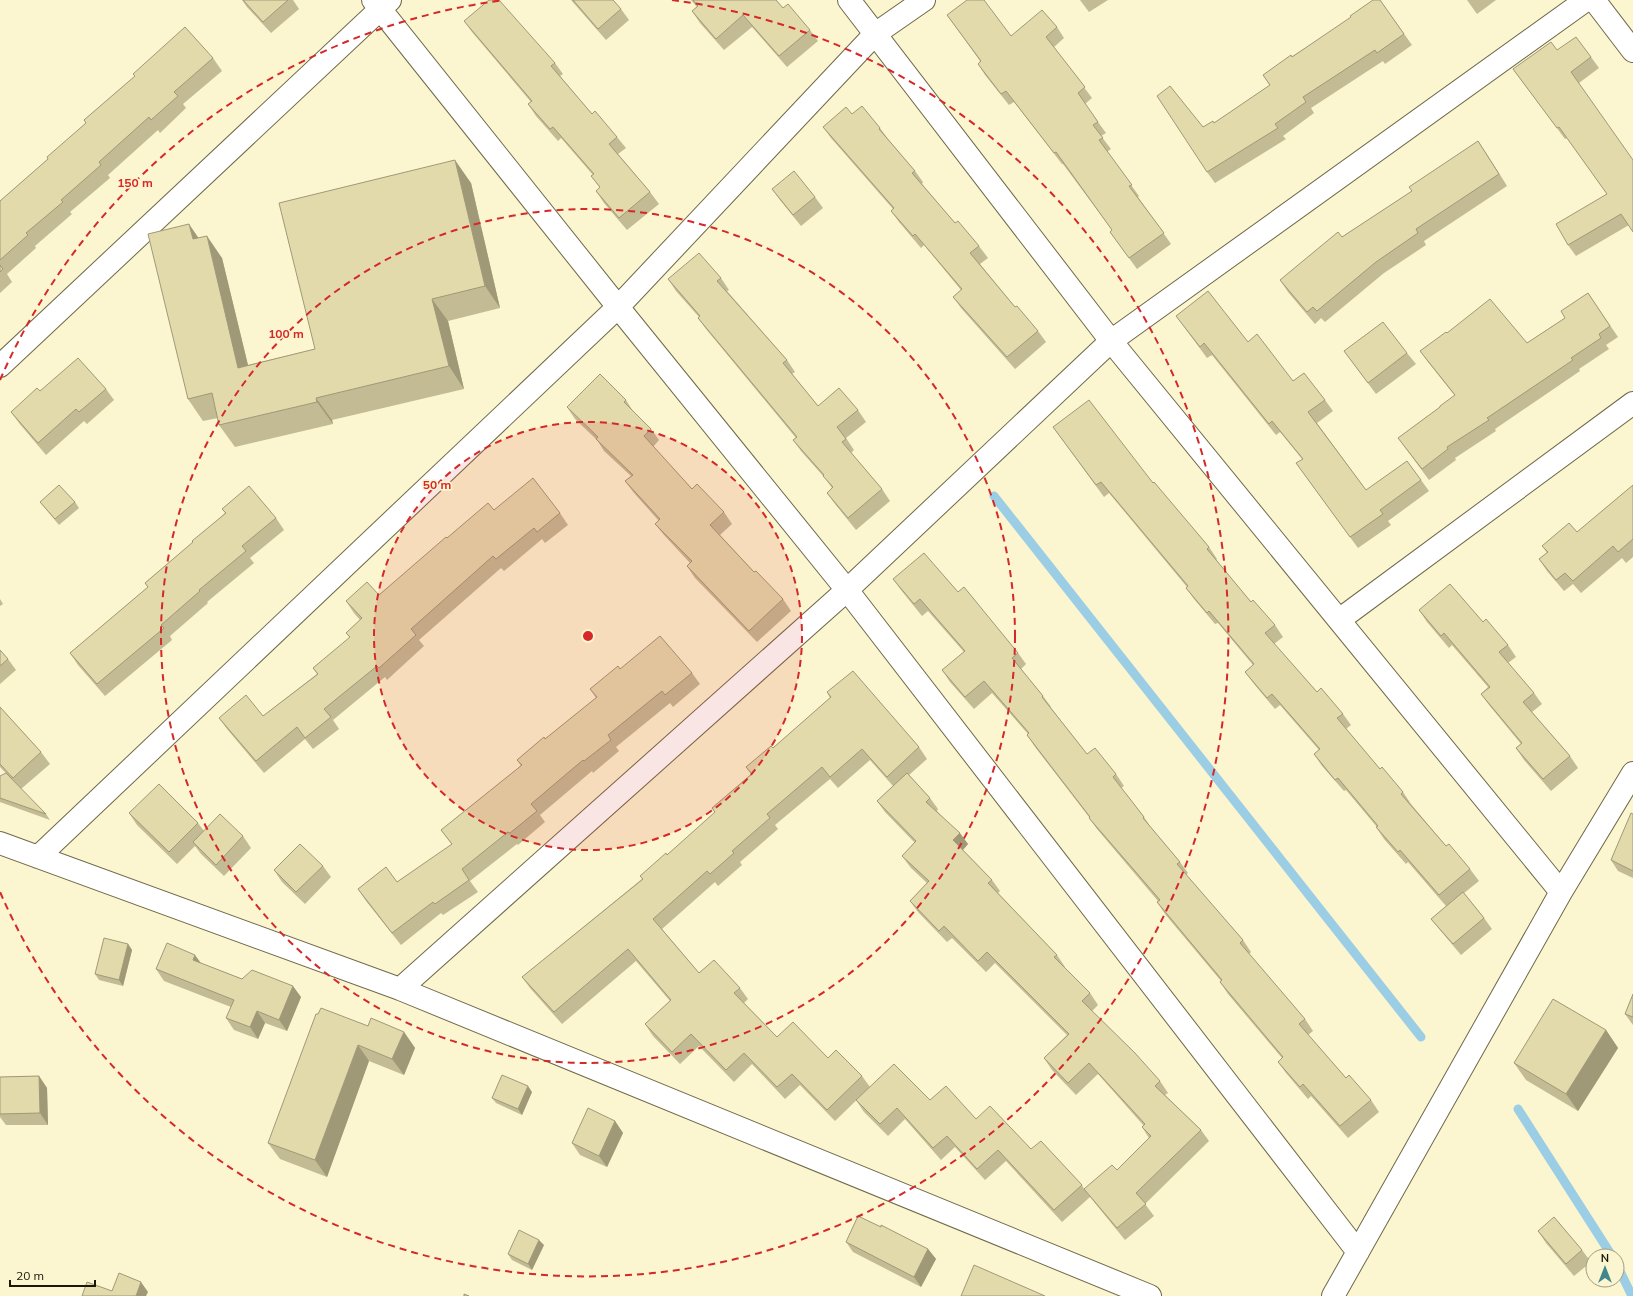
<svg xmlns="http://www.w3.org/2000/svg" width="1633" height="1296" viewBox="0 0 1633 1296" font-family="Mulish,sans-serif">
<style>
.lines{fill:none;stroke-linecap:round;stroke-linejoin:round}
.stream{stroke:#9bcee4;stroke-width:9}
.street-casing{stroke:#6f6949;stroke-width:24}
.street{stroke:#fff;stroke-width:22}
.wall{fill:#c3bb94}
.shaded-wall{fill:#9f9978}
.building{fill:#e3daac;stroke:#9f9978}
.ring{fill:none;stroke:#d62828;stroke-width:2;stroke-dasharray:7 5}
.centre{fill:#d62828;stroke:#fbf5d0;stroke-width:2}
.ring-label{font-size:12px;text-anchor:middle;font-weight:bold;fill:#d62828;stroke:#fbf5d0;stroke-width:3.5;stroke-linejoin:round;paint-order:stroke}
</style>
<rect width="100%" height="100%" fill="#fbf5d0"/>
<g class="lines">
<path class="stream" d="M994,496L1421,1037
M1518,1109L1612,1256
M1617,1265L1632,1296"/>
<g class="street-casing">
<path id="street" d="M373,0L618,307L847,590L1358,1252
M849,0L1111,341L1561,892
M1594,0L1633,51
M0,366L390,0
M1339,620L1633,403
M0,843L400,989L1150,1296
M38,857L618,307L875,34L924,0
M400,989L847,590L1111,341L1586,0
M1333,1296L1561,892L1633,773"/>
</g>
<use href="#street" class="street"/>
</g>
<path class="wall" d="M242,0H293L299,9L271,33L247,7Z
M571,0H613L621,9L629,20L606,40Z
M691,0H776L783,8L810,30L818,41L787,67L752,27L724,50L700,23L692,11L697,7Z
M1080,0H1108L1089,12Z
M1380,0L1412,45L1385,64L1383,61L1311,108L1314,113L1283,136L1286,139L1215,183L1207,172L1203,127L1214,123L1270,86L1263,75Z
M1467,0H1496L1477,14Z
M947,15L1011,36L1057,27L1064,38L1054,47L1092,98L1085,104L1106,133L1101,136L1111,149L1107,152L1139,196L1138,197L1171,244L1137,269L1110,232L1112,230L1063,164H1062L1014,102L1009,105L985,75L978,64L980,61Z
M464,21L555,63L563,74L560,76L592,114L617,137L626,148L618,154L650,192L659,204L627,230L604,203L596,191L600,188L591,176L593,175L561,138L558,141L536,116L528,104L531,102L472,32Z
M1557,50L1591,57L1599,68L1579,83L1629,225L1576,256L1568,245L1607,194L1567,138L1565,139L1513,69Z
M213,58L222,71L183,104L186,108L160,133L158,130L108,175L110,178L70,212L72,214L35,246L36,248L7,274L12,282L0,293V201L48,159L86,123L84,120L135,76L133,74Z
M852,114L880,128L888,139L915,171L923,182L922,184L955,223L979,246L988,258L980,264L1015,307L1038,331L1046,342L1015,369L961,308L953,297L961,290L924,245L921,248L899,222L891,211L893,209L831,138L823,127Z
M1478,141L1507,186L1424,241L1426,245L1384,273L1325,322L1321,318L1315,324L1288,292L1280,280L1342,237L1412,191Z
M471,183L500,308L448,321L464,389L332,420L333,424L235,447L219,425L218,418L203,421L188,399L198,238L222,258L248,365L315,349Z
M772,189L815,197L823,208L801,226L780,200Z
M721,278L729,290L727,291L787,360L795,372L792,374L818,406L858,410L866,422L846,438L854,450L851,453L882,489L890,501L856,530L835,504L827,493L832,488L824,477L801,451L793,440L796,438L706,329L698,318L699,317L676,291L668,279Z
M1588,293L1618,337L1606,345L1609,349L1579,369L1580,371L1495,429L1496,431L1455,458L1456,460L1429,480L1398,438L1455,396L1428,362L1420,351L1447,333L1527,343L1565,318Z
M1176,316L1248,342L1293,381L1325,400L1333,411L1317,423L1366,490L1421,480L1429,491L1388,521L1391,525L1358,548L1304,474L1302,459L1280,432L1276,435L1212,355L1207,358Z
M1344,351L1407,353L1416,364L1376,394Z
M106,389L114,400L87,424L84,421L46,455L19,423L11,412L40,391Z
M626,400L633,411L651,429L659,440L653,447L692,489L724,512L732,524L720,535L754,572L783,599L791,611L757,642L695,578L687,566L690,563L664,535L655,524L659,521L634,493L625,481L631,476L604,451L597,440L575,419L567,407Z
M1053,427L1153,483L1209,547L1217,559L1216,560L1251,602L1275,625L1283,637L1274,644L1317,692L1343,714L1351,725L1346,729L1380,769L1403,792L1411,804L1446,846L1470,869L1479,881L1464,893L1484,918L1492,929L1461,955L1440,930L1431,919L1446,906L1408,862L1406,864L1384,839L1376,827H1377L1346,790L1344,791L1322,766L1314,754L1319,750L1280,705L1275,709L1254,684L1245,672L1253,665L1218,623L1215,624L1194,599L1186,588L1187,587L1109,493L1104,497Z
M1633,485V557L1626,563L1622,558L1581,593L1573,584L1564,591L1547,571L1539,559L1547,553L1542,546L1577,532Z
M40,502H75L79,508L59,525L44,507Z
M222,509L276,518L284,530L250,558L254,563L207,602L208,603L170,636L172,640L105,696L78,665L70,653L148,587L145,583L193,542L225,513Z
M494,510L560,513L568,525L545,543L542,539L504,571L501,568L419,640L424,646L387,680L385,677L333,720L339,729L313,749L305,739L264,773L227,729L219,718L263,716L317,674L313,668L350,638L346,633L360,620L354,613L346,601L379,595L447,538Z
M893,579L958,592L1018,653L1026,664L1021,669L1043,696L1051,707V708L1087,754L1116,774L1124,786L1121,788L1144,817L1152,829L1180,862L1188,873L1186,875L1243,940L1251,952L1249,954L1305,1019L1313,1031L1308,1035L1346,1078L1371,1100L1379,1112L1348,1138L1311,1096L1308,1099L1286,1073L1278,1062L1282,1058L1228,994L1220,982L1221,981L1165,914L1157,902L1158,901L1097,829L1089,818V817L1035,747L1027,735L1028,734L992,693L974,709L950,682L942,670L964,652L928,611L922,616L901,590Z
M0,599L3,604L0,606Z
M1419,610L1483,622L1508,645L1516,657L1508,663L1534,693L1542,704L1532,712L1570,756L1578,768L1551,791L1524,760L1516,748L1521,744L1489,705L1481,694L1488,687L1452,645L1449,648L1427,622Z
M0,650L8,659L16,670L0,684Z
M620,669L692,673L700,684L673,707L670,703L616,747L619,751L593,773L592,771L540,815L545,822L518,845L517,844L470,881L478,892L443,915L441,913L401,945L366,901L358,889L397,882L452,845L441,830L521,766L517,760L545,739L596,698L590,689Z
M827,692L919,747L927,759L909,775L930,798L938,809L937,811L968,844L963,850L992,880L1000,891L998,893L1057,955L1065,967H1064L1090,993L1098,1005L1092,1011L1160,1081L1168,1093L1165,1095L1201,1130L1209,1141L1145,1204L1154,1216L1125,1240L1090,1197L1062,1222L1006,1161L985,1180L955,1147L941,1160L905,1119L888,1136L864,1112L856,1100H930L976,1119L1031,1149L1082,1185L1084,1189L1117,1170L1149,1138L1142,1127L1144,1126L1098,1074L1076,1095L1052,1070L1044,1058L1067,1035L995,963L986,972L952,938L947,942L918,912L910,901L927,883L911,868L902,856L915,843L885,812L877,801L893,786L870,760L838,788L830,779L775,825L778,829L740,862L742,865L718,886L715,882L662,929L699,973L740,988L748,999L744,1003L777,1037L828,1058L862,1076L870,1087L835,1121L800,1085L785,1099L752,1064L734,1082L699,1046L680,1064L653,1036L645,1024L670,1001L636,961L562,1024L530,988L522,977L642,879L640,876L667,855L715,813L712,808L751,774L746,767L773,748L830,698Z
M0,707L41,752L50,764L21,789L0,767Z
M0,776L46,814L50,820L0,802Z
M129,813L198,823L204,831L243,836L251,848L224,876L201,854L195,846L177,864L137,825Z
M1633,814V878L1618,871L1611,860Z
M323,866L331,877L305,904L282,882L274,870Z
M128,944L132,950L123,986L99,980L95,974Z
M202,964L242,979L301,997L287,1031L265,1023L258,1039L234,1030L226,1018L231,1007L164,981L156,969Z
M1633,994V1025L1625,1014Z
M368,1026L404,1032L415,1048L404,1075L369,1061L327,1177L280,1159L268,1143Z
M1606,1030L1618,1048L1578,1111L1526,1080L1514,1063Z
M39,1076L47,1088L48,1125H6L0,1117V1077Z
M532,1092L522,1115L496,1103L492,1098Z
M615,1121L623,1133L607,1167L580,1155L572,1143Z
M1538,1231L1582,1250L1591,1262L1574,1276L1546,1243Z
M846,1242L928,1249L936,1259L921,1287L853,1252Z
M544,1245L532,1270L512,1260L508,1254Z"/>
<path class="shaded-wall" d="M1478,141L1486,153L1507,186L1499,174Z
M455,160L471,183L500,308L485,286Z
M189,224L204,246L193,239Z
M207,236L222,258L254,390L238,368Z
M432,299L448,321L464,389L449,366Z
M316,398L332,420L333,424L317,402Z
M960,833L968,844L961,852L953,840Z
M128,944L132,950L123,986L119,980Z
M195,955L203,966L193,960Z
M293,986L301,997L287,1031L279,1020Z
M257,1011L265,1023L258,1039L250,1027Z
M1606,1030L1618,1048L1578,1111L1566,1094Z
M404,1032L415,1048L404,1075L392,1059Z
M358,1045L369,1061L327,1177L315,1160Z
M39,1076L47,1088L48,1125L40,1113Z
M528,1086L532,1092L522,1115L518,1109Z
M615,1121L623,1133L607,1167L599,1156Z
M539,1240L544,1245L532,1270L528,1264Z
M928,1249L936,1259L921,1287L914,1277Z
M141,1282L148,1292L146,1296H136Z"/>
<path class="building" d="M243,0H288L263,22Z
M489,0H499L555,63L551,66L592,114L595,111L617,137L609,144L650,192L619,218L596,191L600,187L591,176L594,174L553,127L550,129L528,104L532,101L464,21Z
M573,0H613L621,9L598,29Z
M693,0H776L783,8L788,4L810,30L779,56L743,15L716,39L692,11L698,6Z
M967,0H984L1011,36L1042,10L1057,27L1046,37L1085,87L1078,93L1098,122L1093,125L1103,138L1099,140L1132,185L1129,186L1164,233L1129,258L1110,232L1112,230L1056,152L1054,153L1006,91L1001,94L978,64L981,61L947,15Z
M1373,0H1380L1404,34L1377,53L1375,50L1303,97L1306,102L1275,124L1278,128L1207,172L1157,96L1170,86L1203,127L1213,121L1214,123L1270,85L1263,75L1291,55L1292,57L1351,17L1350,16Z
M185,27L213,58L174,92L178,96L151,120L149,117L99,162L101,165L61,200L63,202L26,233L28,235L0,260V201L48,159L47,157L86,123L84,120L135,76L133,74Z
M1576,37L1591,57L1571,72L1633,160V232L1621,214L1568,245L1556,224L1607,194L1559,127L1557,128L1513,69L1551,42L1557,50Z
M862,106L880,128L879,129L915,171L912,173L955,223L958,221L979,246L970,253L1015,307L1017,306L1038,331L1007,357L953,297L962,289L915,234L913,236L891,211L894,208L823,127L846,107L852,114Z
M1478,141L1499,174L1416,229L1418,233L1376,262L1317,311L1313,307L1307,312L1280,280L1338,232L1342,237L1412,191L1409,187Z
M455,160L485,286L432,299L449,366L316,398L317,402L219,425L212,393L188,399L148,234L189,224L193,239L207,236L238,368L315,349L279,203Z
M794,171L815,197L793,215L772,189Z
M699,253L721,278L717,281L787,360L783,363L818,406L839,388L858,410L837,427L846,439L842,442L882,489L848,518L827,493L833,487L823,476L824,475L793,440L797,437L698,318L700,316L668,279Z
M0,265L3,269L0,272Z
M1208,291L1248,342L1257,334L1293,381L1304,373L1325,400L1308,412L1366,490L1407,461L1421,480L1380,510L1383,514L1350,537L1296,463L1303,459L1272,421L1269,424L1204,343L1200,347L1176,316Z
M1588,293L1610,326L1599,334L1601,338L1571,358L1573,360L1487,418L1489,420L1447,447L1448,449L1422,469L1398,438L1440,407V406L1455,395L1420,351L1446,332L1447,333L1490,299L1527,343L1565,318L1561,311Z
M1383,322L1407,353L1368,383L1344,351Z
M78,358L106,389L79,412L76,409L38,443L11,412L37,388L40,391Z
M600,374L626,400L624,402L651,429L644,436L692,489L697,484L724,512L710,525L754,572L756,571L783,599L749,631L687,566L692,561L655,524L660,519L625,481L633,475L596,439L598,437L567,407Z
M1089,400L1153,483L1154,482L1209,547L1207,549L1251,602L1253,600L1275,625L1265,633L1317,692L1321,688L1343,714L1337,718L1380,769L1382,767L1403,792L1401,794L1446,846L1449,844L1470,869L1439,895L1400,850L1398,852L1376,827L1378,826L1338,778L1335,780L1314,754L1320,749L1272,694L1267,698L1245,672L1254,664L1209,611L1207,613L1186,588L1188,586L1101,482L1096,485L1053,427Z
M533,478L560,513L537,532L534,528L496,559L493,556L411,629L416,635L379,668L377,666L324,709L331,717L305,738L297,727L256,761L219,718L246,695L263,716L318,674L313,668L350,637L346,633L362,618L346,601L367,582L379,595L446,537L447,538L488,503L494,510Z
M59,485L75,502L55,519L40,502Z
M1633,485V539L1618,552L1613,546L1573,581L1565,573L1556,580L1539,559L1548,552L1542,546L1569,523L1577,532Z
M249,486L276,518L242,546L246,551L199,590L200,591L161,625L164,628L97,684L70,653L148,587L145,583L193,542L192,541L226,513L222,509Z
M924,553L958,592L964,587L1018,653L1012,658L1043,696L1042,697L1087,754L1095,748L1116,774L1113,777L1144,817L1143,818L1180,862L1177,864L1243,940L1240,943L1305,1019L1299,1024L1346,1078L1349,1075L1371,1100L1340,1126L1303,1084L1300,1087L1278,1062L1283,1057L1220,982L1222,980L1157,902L1160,900L1089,818L1090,817L1027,735L1029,733L984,681L965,697L942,670L965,651L920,599L914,604L893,579Z
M1450,584L1483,622L1486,619L1508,645L1499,652L1534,693L1523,702L1570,756L1543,779L1516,748L1522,743L1481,694L1490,687L1444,633L1441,636L1419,610Z
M660,636L692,673L665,695L662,691L608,735L611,740L584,761L583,760L531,804L537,811L510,833L508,832L462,869L469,880L435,904L433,902L392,933L358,889L386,867L397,882L452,844L441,830L522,765L517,760L544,737L545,739L597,697L590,689L618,666L620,669Z
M0,650L8,659L0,666Z
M853,671L919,747L887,777L862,749L830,777L822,767L767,814L770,818L732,851L734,853L710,874L707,871L653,919L699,973L714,960L740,988L734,993L777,1037L793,1022L828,1058L836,1050L862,1076L827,1110L792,1074L777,1087L744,1053L726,1070L691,1034L672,1052L645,1024L671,1000L628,949L554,1012L522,977L643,879L640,876L666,853L667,855L715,812L712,808L752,774L746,767L771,746L773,748L831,697L827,692Z
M0,707L41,752L13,778L0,764Z
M6,773L46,814L0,798V776Z
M907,773L930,798L926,802L960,833L953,840L992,880L988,883L1057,955L1054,957L1090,993L1082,1001L1135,1053L1160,1081L1155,1086L1201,1130L1136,1193L1146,1204L1117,1228L1084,1189L1112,1165L1117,1170L1151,1136L1142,1127L1145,1124L1089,1063L1068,1083L1044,1058L1069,1034L987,952L978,961L944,926L939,931L910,901L929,881L902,856L916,841L877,801Z
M159,784L198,823L169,852L129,813Z
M1631,813L1633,814V871L1611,860Z
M220,814L243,836L216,865L193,842Z
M300,844L323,866L296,892L274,870Z
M1463,892L1484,918L1453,944L1431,919Z
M104,938L128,944L119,980L95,974Z
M167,943L195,955L193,960L242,979L252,970L293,986L279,1020L257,1011L250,1027L226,1018L234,1000L156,969Z
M1633,994V1017L1625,1014Z
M1553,999L1606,1030L1566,1094L1514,1063Z
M321,1008L368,1026L371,1018L404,1032L392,1059L358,1045L315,1160L268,1143L316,1014H318Z
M894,1064L930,1100L946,1086L976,1119L990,1106L1031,1149L1041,1141L1082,1185L1054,1210L998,1150L977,1169L947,1136L933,1148L897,1108L880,1124L856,1100Z
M502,1075L528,1086L518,1109L492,1098Z
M39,1076L40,1113L0,1114V1077Z
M588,1108L615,1121L599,1156L572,1143Z
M858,1216L881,1227V1225L928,1249L914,1277L846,1242Z
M1554,1217L1582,1250L1566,1264L1538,1231Z
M519,1230L539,1240L528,1264L508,1254Z
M974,1265L1045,1296H961Z
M119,1273L141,1282L136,1296H82L87,1282L112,1291Z
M464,1294L469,1296H464Z"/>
<circle cx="588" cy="636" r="214" fill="#d62828" fill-opacity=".12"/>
<g class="ring">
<circle cx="588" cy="636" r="214"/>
<circle cx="588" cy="636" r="427"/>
<path d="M0 380A641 641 0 0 1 504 0M672 0A641 641 0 1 1 0 892"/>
</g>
<circle cx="588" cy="636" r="6" class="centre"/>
<g class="ring-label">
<text x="135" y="187">150 m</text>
<text x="286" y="338">100 m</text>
<text x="437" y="489">50 m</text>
</g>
<g transform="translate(1605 1268)"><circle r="19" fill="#fbf5d0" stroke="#a19c81"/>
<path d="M0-3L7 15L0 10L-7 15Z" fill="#40888d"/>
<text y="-6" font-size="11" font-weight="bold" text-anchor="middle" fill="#1a170a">N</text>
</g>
<path d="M10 1280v6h85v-6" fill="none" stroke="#1a170a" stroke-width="2"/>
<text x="16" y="1280" font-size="12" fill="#1a170a" stroke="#fbf5d0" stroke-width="3" paint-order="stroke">20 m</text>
</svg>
